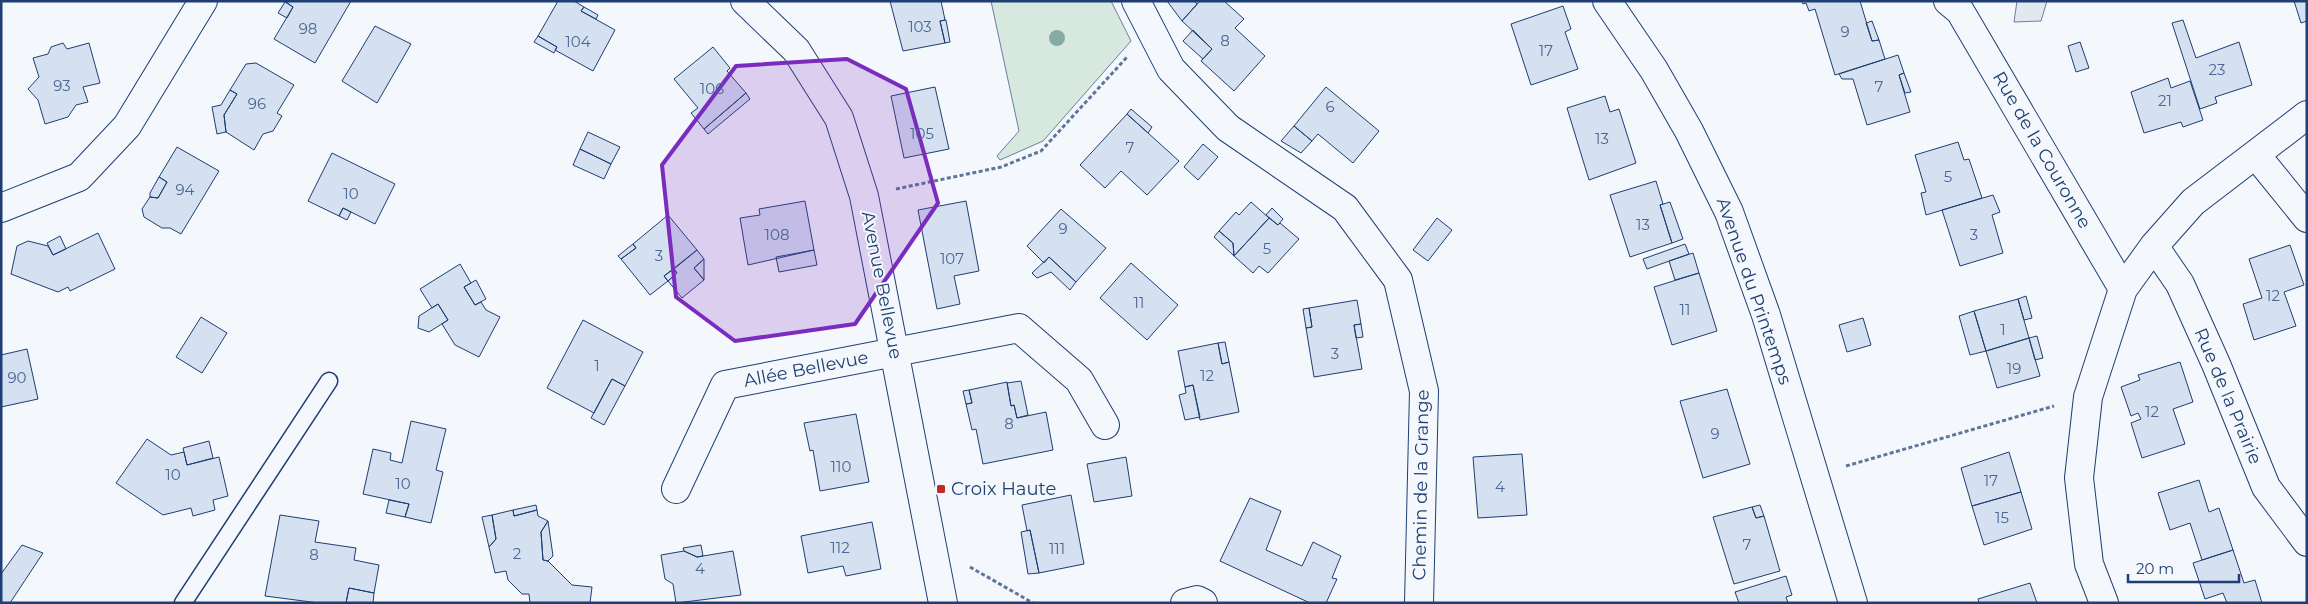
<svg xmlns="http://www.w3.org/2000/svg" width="2308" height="604" viewBox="0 0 2308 604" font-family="Montserrat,sans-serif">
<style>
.green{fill:#d7e8df;stroke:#687fa3}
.parking{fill:#e3e8f0;stroke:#687fa3}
.building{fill:#d5e0f0;stroke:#1d3f73}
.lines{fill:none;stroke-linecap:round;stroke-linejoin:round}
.lane-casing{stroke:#1d3f73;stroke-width:19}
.street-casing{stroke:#1d3f73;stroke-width:30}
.path{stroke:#5e769c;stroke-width:3;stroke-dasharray:4 2.5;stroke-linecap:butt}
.lane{stroke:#f4f7fb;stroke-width:16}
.street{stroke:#f4f7fb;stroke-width:28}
.tree{fill:#86aba6}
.marked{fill:#7b2cbf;fill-opacity:0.2;stroke:#7b2cbf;stroke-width:4;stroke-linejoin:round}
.poi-dot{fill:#c62828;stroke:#f4f7fb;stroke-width:2}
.labels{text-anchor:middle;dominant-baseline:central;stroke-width:4;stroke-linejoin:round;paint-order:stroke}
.number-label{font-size:15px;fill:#4b6792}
.street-label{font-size:18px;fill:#1d3f73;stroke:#f4f7fb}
.poi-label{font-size:18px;fill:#1d3f73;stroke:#f4f7fb;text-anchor:start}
</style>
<rect width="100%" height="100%" fill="#f4f7fb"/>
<path class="green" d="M991,1H1111L1131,41L1043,141L1000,160L997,156L1019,131Z"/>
<path class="parking" d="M2017,1H2047L2041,21L2014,22Z"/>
<path class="building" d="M351,1L315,63L274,39L293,7L285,1Z
M558,1H574L584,7L581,11L615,30L593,71L555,50L557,47L538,36Z
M890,1H941L945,20L940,21L945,43L903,51Z
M1167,1H1194L1197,4L1182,21Z
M1200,1H1224L1244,19L1235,28L1265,56L1234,91L1201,61L1212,49L1182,21Z
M1802,1H1860L1872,41L1879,40L1885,59L1835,75L1815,9L1809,11L1806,3L1803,4Z
M2294,1H2307V21L2301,23Z
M285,2L293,7L287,18L278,13Z
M1563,6L1571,29L1565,32L1578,69L1531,85L1511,24Z
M584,7L598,15L596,19L581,11Z
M946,20L950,42L945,43L940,21Z
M2183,20L2196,58L2239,42L2252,85L2215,97L2217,103L2200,109L2172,23Z
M1872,21L1879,40L1872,41L1866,23Z
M375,26L411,44L377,103L342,81Z
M1193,30L1212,49L1203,59L1183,41Z
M538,36L557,47L554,53L534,42Z
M2080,42L2089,68L2076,72L2068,46Z
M63,43L67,49L89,43L100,83L83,87L88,102L76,105L68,117L45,124L38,100L28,89L39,77L33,58L48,54L51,47Z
M713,47L730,68L727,71L746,93L704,129L691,113L698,108L674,79Z
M1898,55L1904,73L1899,75L1910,112L1867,125L1853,79H1842L1839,74Z
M256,63L294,85L277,113L282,116L273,131L263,134L254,150L226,132L224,115L237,94L230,90L246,64Z
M1904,73L1911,92L1905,93L1899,75Z
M2168,78L2171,88L2190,81L2203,120L2183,127L2181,122L2144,133L2131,92Z
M935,87L949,149L904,158L891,96Z
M1326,87L1379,131L1353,163L1318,134L1312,141L1294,126Z
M230,90L237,94L224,115L226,132L217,134L212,107L221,105Z
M746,93L750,99L708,134L704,129Z
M1605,96L1610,112L1619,109L1636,163L1589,180L1567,108Z
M1131,109L1152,127L1148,133L1127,114Z
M1127,114L1179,161L1147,195L1121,171L1105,188L1080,165Z
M1294,126L1312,141L1301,153L1281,141Z
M588,132L620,147L611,164L580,149Z
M1958,142L1964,160L1969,159L1982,198L1926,215L1921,193L1926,192L1915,155Z
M1203,144L1218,157L1198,180L1184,167Z
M177,147L219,171L181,234L170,228H162L144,217L142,209L150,197L158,198L167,182L159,177Z
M580,149L611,164L604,179L573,165Z
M332,153L395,184L375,224L343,208L339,216L308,201Z
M159,177L167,182L158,198L150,197V193Z
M1656,181L1663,204L1660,205L1672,243L1630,257L1610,195Z
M1993,195L2000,212L1992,215L2003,253L1960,266L1942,210Z
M805,201L814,250L748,265L740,218L760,215L759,209Z
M966,201L979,271L954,276L960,304L937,309L918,210Z
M1251,202L1269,218L1234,256L1233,243L1219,231L1236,212L1239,215Z
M1670,202L1683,239L1672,243L1660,205Z
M343,208L351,212L347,220L339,216Z
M1272,208L1283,219L1278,225L1266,215Z
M1061,209L1106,248L1076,282L1049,257L1044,263L1027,246Z
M668,215L697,250L664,276L668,281L650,295L621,259L636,248L633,244Z
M1269,218L1278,225L1280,223L1299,239L1268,273L1259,266L1253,273L1234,256Z
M1437,218L1452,230L1428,261L1413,250Z
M1219,231L1233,243L1234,256L1214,237Z
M98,233L115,269L70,291L68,287L58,292L11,274L17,246L28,241L48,246L53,255Z
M60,236L66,249L53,255L47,243Z
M633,244L636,248L621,259L618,256Z
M1685,244L1689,254L1647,269L1643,259Z
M2290,245L2304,285L2284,292L2296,326L2254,340L2243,304L2262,298L2249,259Z
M697,250L704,259L694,268L704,280L682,298L668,281L677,273L674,269Z
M814,250L817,265L779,272L776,257Z
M1693,253L1699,273L1675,280L1669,261Z
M1049,257L1076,282L1070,290L1051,272L1037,278L1032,273Z
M704,259V280L694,268Z
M1131,263L1178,305L1147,340L1100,298Z
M460,264L471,283L464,287L475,305L481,302L486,310L500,317L479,357L455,345L442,324L448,320L438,304L432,308L420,289Z
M674,269L677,273L668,281L664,276Z
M1699,273L1717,331L1672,345L1654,287Z
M476,280L486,299L475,305L464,287Z
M2026,296L2032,318L2024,320L2018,299Z
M2018,299L2029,338L1986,351L1974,311Z
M1357,300L1361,324L1354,325L1362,369L1314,377L1306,328L1312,327L1309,308Z
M438,304L448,320L429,332L418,328L419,316Z
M1309,308L1312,327L1306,328L1303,309Z
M1974,311L1986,351L1970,355L1959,316Z
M201,317L227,333L202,373L176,357Z
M1863,318L1871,345L1847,352L1839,325Z
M583,320L643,352L625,386L612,379L594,413L547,388Z
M1361,324L1363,337L1356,338L1354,325Z
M2037,336L2043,358L2035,360L2029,338Z
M2029,338L2040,376L1997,388L1986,351Z
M1225,342L1229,362L1222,364L1218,343Z
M1218,343L1222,364L1229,362L1239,412L1200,420L1193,385L1185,387L1178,351Z
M27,349L38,399L1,407V355Z
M2180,362L2193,402L2173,409L2185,444L2142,458L2131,423L2141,419L2138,413L2131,416L2121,387L2140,380L2138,375Z
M612,379L625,386L604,425L591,418Z
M1021,381L1028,415L1017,418L1014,405L1011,406L1007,383Z
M1007,382L1011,406L1014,405L1017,418L1046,412L1053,450L983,464L976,429L972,430L966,404L972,403L969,390Z
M1193,385L1200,417L1185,420L1179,395L1186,393L1185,387Z
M1727,389L1750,464L1703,478L1680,401Z
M969,390L972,403L966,404L963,391Z
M856,414L869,482L820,491L813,450L810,451L804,423Z
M411,421L446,429L436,470L443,472L431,523L405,517L409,504L363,494L373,449L391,453L390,460L402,463Z
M147,439L171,455L184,452L187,465L219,457L228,496L213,500L215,510L193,516L191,508L163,515L116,483Z
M209,441L213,458L187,465L183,448Z
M2009,452L2021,492L1972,506L1961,468Z
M1522,454L1527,515L1478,518L1473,457Z
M1126,457L1132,496L1094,502L1087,464Z
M2199,480L2209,512L2219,508L2233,550L2202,560L2190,523L2170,530L2158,493Z
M2021,492L2032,529L1984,545L1972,506Z
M1071,495L1084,564L1039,573L1030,530L1027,531L1022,505Z
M1250,498L1281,511L1266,550L1302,566L1313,542L1341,556L1332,578L1337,579L1326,603H1310L1220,561Z
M389,500L409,504L405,517L386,513Z
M536,505L537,510L514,516L513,510Z
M1760,505L1764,516L1756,518L1752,507Z
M1752,507L1756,518L1764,516L1780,571L1734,584L1713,517Z
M513,510L514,516L537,510L538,516L548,521L541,532L543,560L548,561L572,585L592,587L590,603H530L529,594H522L508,580L506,571L495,573L489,547L496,539L492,515Z
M280,515L319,521L315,542L356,548L354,560L379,565L374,593L349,588L346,603H319L265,596Z
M492,515L496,539L489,547L482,517Z
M548,521L553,556L548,561L543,560L541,532Z
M872,522L881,569L846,576L843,566L808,573L801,536Z
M1030,530L1039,573L1028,574L1021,532Z
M22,545L43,553L10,603H1V574Z
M701,545L703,556L697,557L684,551L683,548Z
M2233,550L2244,583L2255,580L2262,603H2227L2223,593L2205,599L2193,563Z
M684,551L697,557L733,551L741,595L676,603L673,584L665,579L661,555Z
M1786,576L1792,595L1786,597L1788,603H1739L1735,592Z
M2030,583L2037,603H1979L1978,599Z
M349,588L374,593L373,603H346Z"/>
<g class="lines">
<g class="lane-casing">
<path id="lane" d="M183,603L329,381"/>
</g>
<g class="street-casing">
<path id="street" d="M745,1L796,50L839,118L864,196L943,603
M1136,1L1171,69L1228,128L1345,208L1398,280L1424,391L1419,603
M1607,1L1654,70L1689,131L1729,212L1766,315L1853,603
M1948,1L1960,11L2123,289
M2256,155L2307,218
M1,208L79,177L127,126L203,1
M2154,246L2180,284L2216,364L2266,487L2307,542
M676,489L725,385L1019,328L1079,380L1105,425
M1185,603L1197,600L1203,603
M2104,603L2089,564L2079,478L2088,397L2123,289L2154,246L2193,202L2307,115"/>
</g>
<path class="path" d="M896,189L1001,167L1041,151L1128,56
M1846,466L2054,406
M970,567L1033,603"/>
<use href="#lane" class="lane"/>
<use href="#street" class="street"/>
</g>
<circle class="tree" cx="1057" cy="38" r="8"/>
<path class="marked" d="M847,59L906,89L938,203L855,324L735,341L676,297L662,165L736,66Z"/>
<rect class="poi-dot" x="936" y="484" width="10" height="10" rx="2.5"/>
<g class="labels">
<g class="number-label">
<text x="920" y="26">103</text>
<text x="308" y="28">98</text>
<text x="1845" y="31">9</text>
<text x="1225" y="40">8</text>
<text x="578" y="41">104</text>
<text x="1546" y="50">17</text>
<text x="2217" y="69">23</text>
<text x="62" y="85">93</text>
<text x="1879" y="86">7</text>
<text x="712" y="88">106</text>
<text x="2165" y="100">21</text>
<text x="257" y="103">96</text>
<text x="1330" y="106">6</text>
<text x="922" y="133">105</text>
<text x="1602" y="138">13</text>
<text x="1130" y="147">7</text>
<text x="1948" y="176">5</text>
<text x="185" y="189">94</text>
<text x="351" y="193">10</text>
<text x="1643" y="224">13</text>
<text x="1063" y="228">9</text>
<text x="777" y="234">108</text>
<text x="1974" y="234">3</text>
<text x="1267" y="248">5</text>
<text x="659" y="255">3</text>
<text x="952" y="258">107</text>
<text x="2273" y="295">12</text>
<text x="1139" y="302">11</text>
<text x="1685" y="309">11</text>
<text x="2003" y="329">1</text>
<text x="1335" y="353">3</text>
<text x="597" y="365">1</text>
<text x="2014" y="368">19</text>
<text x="1207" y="375">12</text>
<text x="17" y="377">90</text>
<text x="2152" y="411">12</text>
<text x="1009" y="423">8</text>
<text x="1715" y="433">9</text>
<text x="841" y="466">110</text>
<text x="173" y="474">10</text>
<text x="1991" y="480">17</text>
<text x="403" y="483">10</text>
<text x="1500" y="486">4</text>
<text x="2002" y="517">15</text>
<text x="1747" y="544">7</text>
<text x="840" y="547">112</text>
<text x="1057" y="548">111</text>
<text x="517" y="553">2</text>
<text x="314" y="554">8</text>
<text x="700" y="568">4</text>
</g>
<g class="street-label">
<text transform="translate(2042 150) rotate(60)">Rue de la Couronne</text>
<text transform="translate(882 285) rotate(79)">Avenue Bellevue</text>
<text transform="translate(1754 291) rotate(71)">Avenue du Printemps</text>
<text transform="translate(806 369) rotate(-11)">Allée Bellevue</text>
<text transform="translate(2228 396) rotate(67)">Rue de la Prairie</text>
<text transform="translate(1421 485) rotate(-89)">Chemin de la Grange</text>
</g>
<g class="poi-label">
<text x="951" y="489">Croix Haute</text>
</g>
</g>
<rect width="2308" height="604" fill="none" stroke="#1d3f73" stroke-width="5"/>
<path d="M2128 574v8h111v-8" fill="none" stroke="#1d3f73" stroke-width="2.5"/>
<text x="2136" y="574" font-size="15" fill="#1d3f73" stroke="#f4f7fb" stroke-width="4" paint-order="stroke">20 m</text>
</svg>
